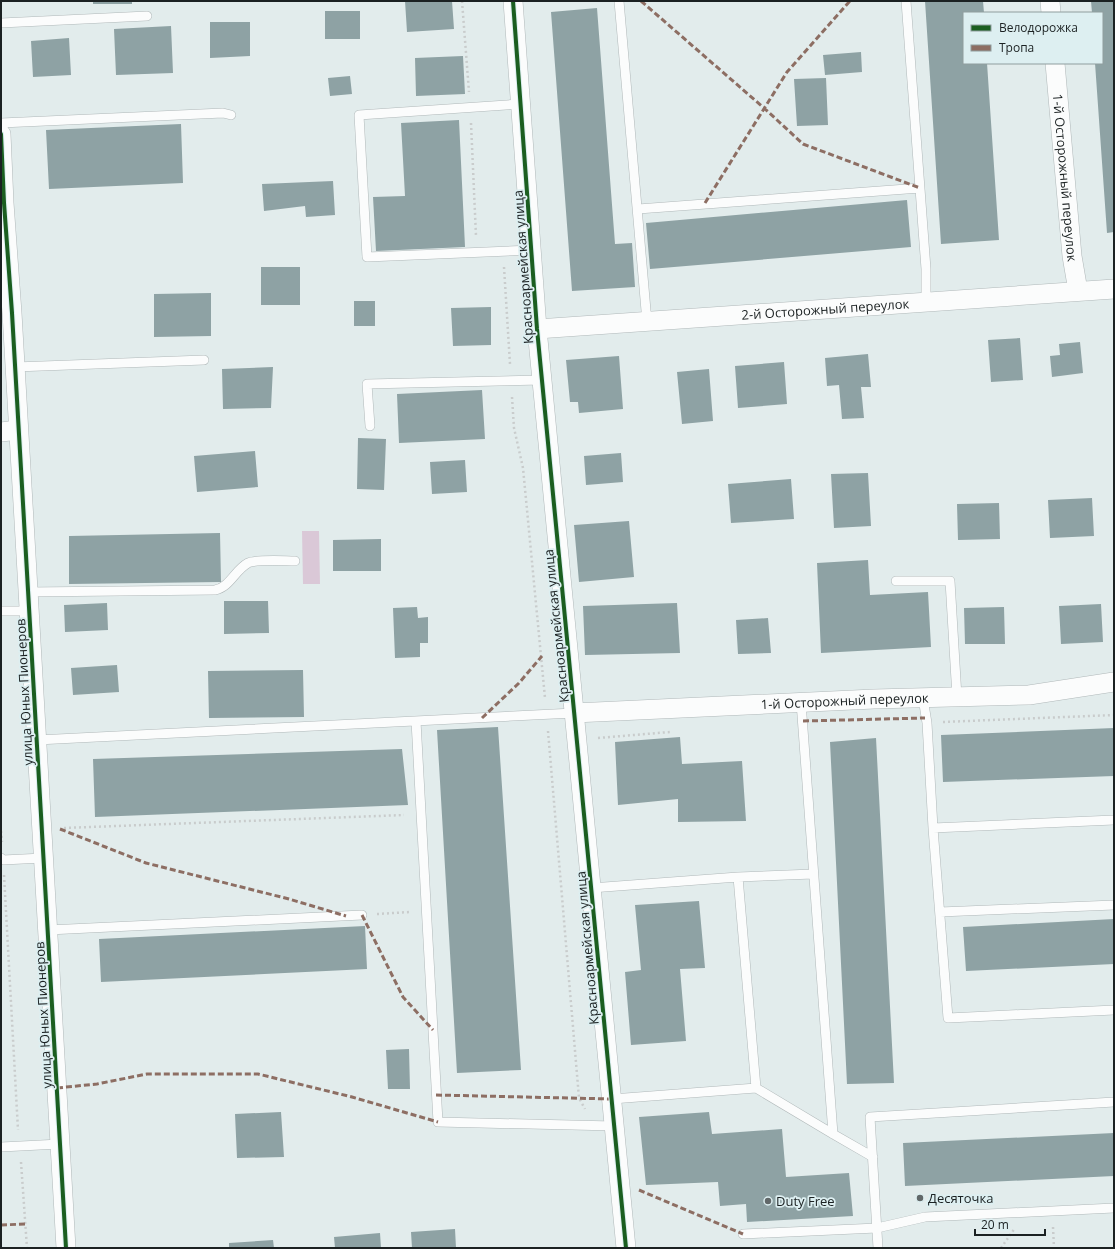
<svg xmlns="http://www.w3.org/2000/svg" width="1115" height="1249" viewBox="0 0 1115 1249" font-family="'Open Sans',sans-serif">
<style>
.green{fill:#dac8d7}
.building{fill:#8ea2a4}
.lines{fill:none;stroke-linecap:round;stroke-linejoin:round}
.service-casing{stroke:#b0b8b9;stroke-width:10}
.minor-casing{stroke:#b0b8b9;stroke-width:20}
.path{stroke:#c9cccc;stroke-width:2.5;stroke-dasharray:2 3;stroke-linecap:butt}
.service{stroke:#fbfcfc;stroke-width:9}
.minor{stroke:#fbfcfc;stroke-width:19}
.quiet{stroke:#8d6e63;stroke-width:3;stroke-dasharray:6 3;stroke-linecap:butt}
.cycleway-casing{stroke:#ddeff1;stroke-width:6}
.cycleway{stroke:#1b5e20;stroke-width:4}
.poi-dot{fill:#616869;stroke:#ddeff1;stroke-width:1.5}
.labels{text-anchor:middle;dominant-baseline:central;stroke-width:3.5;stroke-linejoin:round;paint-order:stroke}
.street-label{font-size:13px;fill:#1b2122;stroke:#ddeff1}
.poi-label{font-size:13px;fill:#1b2122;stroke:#ddeff1;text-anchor:start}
</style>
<rect width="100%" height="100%" fill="#e2ecec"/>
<path class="green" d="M302,531H319L320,584H303Z"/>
<path class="building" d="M93,1H132V4H93Z
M405,1H452L454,29L407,32Z
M925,1H983L984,13H964V63H987L999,240L941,244Z
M1091,1H1114V232L1107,233L1095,63H1102V13H1092Z
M597,8L615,244L632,243L635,287L572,291L551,12Z
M325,11H360V39H325Z
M210,22H250V56L210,58Z
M171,26L173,73L116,75L114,29Z
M69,38L71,75L33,77L31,41Z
M861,52L862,72L825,75L823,55Z
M463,56L465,94L416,96L415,58Z
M350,76L352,94L330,96L328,78Z
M826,78L828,125L797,126L794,79Z
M459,120L465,247L376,251L373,197L405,196L401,123Z
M181,124L183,183L49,189L46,130Z
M333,181L335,215L306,217L305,206L264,211L262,184Z
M907,200L911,247L650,269L646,223Z
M261,267H300V305H261Z
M211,293V336L154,337V294Z
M354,301H375V326H354Z
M491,307V345L453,346L451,308Z
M1020,338L1023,380L991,382L988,340Z
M1080,342L1083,373L1052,377L1050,356L1060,355L1059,344Z
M868,354L871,387H861L864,418L842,419L839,385L827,386L825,358Z
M619,356L623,409L579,413L578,402H570L566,360Z
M784,362L787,404L738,408L735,366Z
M273,367L271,408L223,409L222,369Z
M709,369L713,421L682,424L677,372Z
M482,390L485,439L399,443L397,394Z
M358,438L386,439L384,490L357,489Z
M255,451L258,487L197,492L194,456Z
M621,453L623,482L586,485L584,456Z
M465,460L467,492L432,494L430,462Z
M868,473L871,526L834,528L831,474Z
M791,479L794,519L731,523L728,484Z
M1092,498L1094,536L1050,538L1048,500Z
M999,503L1000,539L958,540L957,504Z
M629,521L634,577L579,582L574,525Z
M220,533L221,582L69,584V536Z
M381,539V571H333V540Z
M868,560L870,595L928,592L931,647L821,653L817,563Z
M224,601H268L269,633L224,634Z
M107,603L108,630L65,632L64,605Z
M677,603L680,653L585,655L583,606Z
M1101,604L1103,642L1061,644L1059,606Z
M417,607L418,618L428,617V643H420V657L395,658L393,608Z
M1004,607L1005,644H965L964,608Z
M768,618L771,653L738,654L736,620Z
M117,665L119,692L73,695L71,668Z
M303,670L304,717L209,718L208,671Z
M498,727L521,1070L457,1073L437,730Z
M1114,728V776L943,782L941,735Z
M680,737L682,764L742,761L746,821L678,822V799L618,805L615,742Z
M876,738L894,1083L847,1084L830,742Z
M402,749L408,805L95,817L93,759Z
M699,901L705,968L680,969L686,1041L631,1045L625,972L641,970L635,905Z
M1114,919V964L966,971L963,927Z
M365,926L367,969L101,982L99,939Z
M409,1049L410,1089H388L386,1050Z
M281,1112L284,1157L237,1158L235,1114Z
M709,1112L712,1134L782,1129L786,1177L849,1173L853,1216L747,1222L746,1204L720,1206L718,1182L646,1185L639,1117Z
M1114,1133V1176L905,1186L903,1143Z
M455,1229L456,1248H412L411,1232Z
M380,1233L381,1248H335L334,1237Z
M273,1240L274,1248H229V1243Z"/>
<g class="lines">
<g class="service-casing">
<path id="service" d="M619,1L647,322
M906,1L926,269V302
M1,23L147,16
M520,104L359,115L367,257L531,250
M1,123L223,113L231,115
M638,209L920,188
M15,367L204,360
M370,426L367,384L542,380
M896,581H950L957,697
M28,592L215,590C230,587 235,570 248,563C257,559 284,561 295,561
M1,611H29
M923,698L927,723L933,828L948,1018L1114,1010
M801,702L833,1134
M416,721L438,1122L614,1126
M37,740L574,713
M933,828L1114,820
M1,858L3,860L43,858
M738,877L813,874
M591,888L738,877L756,1088
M940,912L1114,905
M48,930L362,915
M612,1099L756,1088L833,1134L873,1157
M1,1147L60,1144
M743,1234L877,1228L925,1217L1114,1208
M878,1248L870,1117L1114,1102"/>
</g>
<g class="minor-casing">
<g id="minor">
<path d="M513,1L537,329L626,1248"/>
<path d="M1050,1L1051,13"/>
<path id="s1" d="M1055,63L1072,256L1078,291"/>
<path d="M1,134L4,203L12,313L66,1248"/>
<path id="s2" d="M537,329L1114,289"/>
<path d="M1,432L18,430"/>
<path id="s3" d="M574,713L874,699L1029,695L1114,682"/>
</g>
</g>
<path class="path" d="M462,1L469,92
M471,123L476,236
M504,267L510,364
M512,397L514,428L523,468L545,698
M943,722L1114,715
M548,731L579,1098L585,1109
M598,738L670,732
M64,828L404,815
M1,831L2,842
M4,875L18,1130
M377,914L410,912
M21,1162L27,1248
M1053,1227L1054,1248
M1001,1248L1015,1228"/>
<use href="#service" class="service"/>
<use href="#minor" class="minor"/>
<path class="quiet" d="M641,1L764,108L803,144L920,188
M705,203L787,72L850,1
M482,718L519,683L542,656
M803,721L925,718
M60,829L146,863L289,899L346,916
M362,915L403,997L433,1030
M57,1088L97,1084L147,1074H258L352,1097L438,1122
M436,1095L612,1099
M639,1190L743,1234
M1,1225L25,1224"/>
<g class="cycleway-casing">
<path id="cycleway" d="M513,1L537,329L626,1248
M1,134L4,203L12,313L66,1248"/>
</g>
<use href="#cycleway" class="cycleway"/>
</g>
<g class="poi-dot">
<circle cx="920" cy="1198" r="4"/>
<circle cx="768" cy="1201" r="4"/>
</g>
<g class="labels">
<g class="street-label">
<text stroke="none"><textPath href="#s1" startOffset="115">1-й Осторожный переулок</textPath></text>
<text transform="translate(523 267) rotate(-94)">Красноармейская улица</text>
<text stroke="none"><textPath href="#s2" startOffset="289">2-й Осторожный переулок</textPath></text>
<text transform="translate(556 626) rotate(-96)">Красноармейская улица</text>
<text transform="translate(24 692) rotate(-93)">улица Юных Пионеров</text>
<text stroke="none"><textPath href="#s3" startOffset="271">1-й Осторожный переулок</textPath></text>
<text transform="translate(587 948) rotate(-95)">Красноармейская улица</text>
<text transform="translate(43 1015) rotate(-93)">улица Юных Пионеров</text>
</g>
<g class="poi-label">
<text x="928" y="1198">Десяточка</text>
<text x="776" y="1201">Duty Free</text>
</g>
</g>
<rect width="1115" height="1249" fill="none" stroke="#1b2122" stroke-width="4"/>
<rect x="963" y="12" width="140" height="52" fill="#ddeff1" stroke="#8f9d9e"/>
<rect x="971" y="25" width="20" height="6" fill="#1b5e20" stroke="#8f9d9e"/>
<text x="999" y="32" font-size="12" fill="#1b2122">Велодорожка</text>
<rect x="971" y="45" width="20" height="6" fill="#8d6e63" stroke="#8f9d9e"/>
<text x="999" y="52" font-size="12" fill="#1b2122">Тропа</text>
<path d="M975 1229v6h70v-6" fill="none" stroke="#1b2122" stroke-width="2"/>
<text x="981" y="1229" font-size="12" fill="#1b2122" stroke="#ddeff1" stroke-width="3" paint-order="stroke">20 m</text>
</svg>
